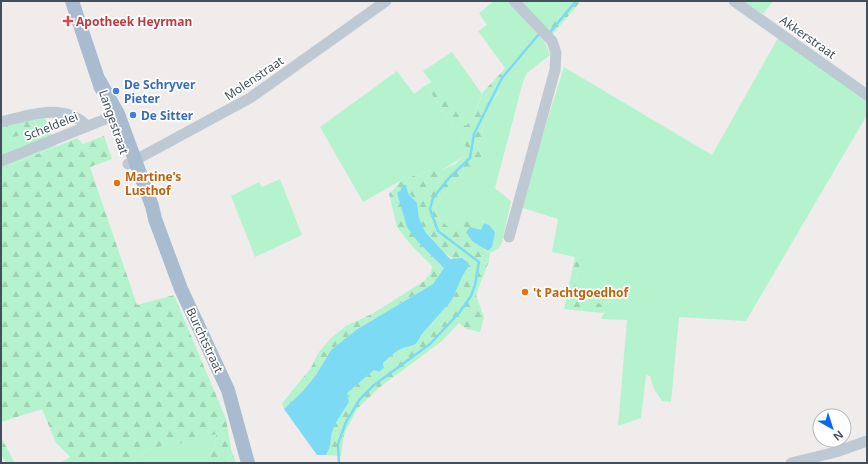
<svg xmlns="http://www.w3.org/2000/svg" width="868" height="464" viewBox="0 0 868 464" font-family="'Noto Sans',sans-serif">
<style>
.green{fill:#b5f3ce}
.forest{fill:url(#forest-firs)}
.water{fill:#7ddaf5}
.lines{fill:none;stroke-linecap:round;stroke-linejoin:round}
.stream{stroke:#7ddaf5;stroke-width:2.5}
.minor{stroke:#bec9d4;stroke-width:11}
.major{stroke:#a9bccf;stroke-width:14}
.health-dot{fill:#e0444e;stroke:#fff;stroke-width:1.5}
.shop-dot{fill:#3f7fe0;stroke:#fff;stroke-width:1.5}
.food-dot{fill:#e8710a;stroke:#fff;stroke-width:1.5}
.labels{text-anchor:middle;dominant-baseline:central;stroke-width:3.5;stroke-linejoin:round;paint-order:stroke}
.health-label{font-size:12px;font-weight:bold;fill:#be3a42;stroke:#fff;text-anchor:start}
.street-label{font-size:12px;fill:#43505c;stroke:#fff}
.shop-label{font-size:12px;font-weight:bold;fill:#366cbe;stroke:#fff;text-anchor:start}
.food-label{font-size:12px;font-weight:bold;fill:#c56008;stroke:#fff;text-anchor:start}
</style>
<defs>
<pattern id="forest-firs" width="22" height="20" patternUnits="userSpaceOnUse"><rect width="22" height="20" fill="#b5f3ce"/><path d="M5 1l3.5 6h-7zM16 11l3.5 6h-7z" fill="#9dd2b3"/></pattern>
</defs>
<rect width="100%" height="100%" fill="#f0ecec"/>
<path class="green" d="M494,1H507L545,42L550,55L527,73L523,82L495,188L511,201L502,242L499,248L490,253L488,251L492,247L489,225L479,220L459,223L454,232C445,225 437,218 434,207L467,166L483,161L478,147L487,115L486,107L499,93L505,76L500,74L505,68L478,31L487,25L479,13Z
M520,1H572L548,29Z
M742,1H773L763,14Z
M778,38L867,99V115L746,321L679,317L671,402L662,401L654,389L650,376L646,375L641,418L618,426L627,320L601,319L605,311L572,301L580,263L574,261L575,257L552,252L558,219L520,207L564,67L712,155Z
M452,52L482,94L475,113L466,126L434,81L431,82L423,71Z
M397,71L414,94L426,85L466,146L464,156L442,170H431L402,180L363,202L320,127Z
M44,115L56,146L8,166L1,172V125Z
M280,179L302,235L255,257L231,196L259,182L262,187Z
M217,433L215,446L209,454L212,463H131C147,446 159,447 181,443C193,441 205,437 217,433Z"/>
<path class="forest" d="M572,1H581L552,35L548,29Z
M500,74L505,76V85L486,107L487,115L478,147L483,161L477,170L467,166L434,207C437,218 445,225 454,231C463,217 468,211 484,223L481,230L484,249L490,253L489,261L476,295L484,317L480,332L466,329L459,323L442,341L380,387L357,409L344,434L341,456L326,455C331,448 330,441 332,433C335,422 343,412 349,402L347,393L374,370L379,372L384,368L383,363C388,359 395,351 401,349C411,344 415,349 421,335L452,300L462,277L468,267C452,259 434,248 424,232C416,219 421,202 408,193L418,242L444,268L433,284L356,330L331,350L316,375L302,392L284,409L282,403L311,368L318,353L332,337L346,326L372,314L424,281L431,272L432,266L411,245L397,227L389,194L402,180L431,170H442L455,164L464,156L466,146L426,85L434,80L466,126L475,113L483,92Z
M36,117L44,119L49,136C35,132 22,135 8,138L5,134V127Z
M104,136L112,159L90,167L137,305L174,295L226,419L231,449L236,463H212L209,454L215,446L216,434C205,437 194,441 182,443C160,447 148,445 131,463H60L70,457L56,443L42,409L1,422V172L8,166L77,138L83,144Z
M574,261L580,263L572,301L577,302L580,296H586L588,301C596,301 602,303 605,311L603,313L564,309Z
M1,437L15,463H6L1,455Z"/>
<path class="water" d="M402,185H406L408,193L417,203L419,218L425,232L450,259L462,258L468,263V267L462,277L452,300L421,335C415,349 412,344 401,349C395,351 388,359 383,363L384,368L379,372L374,370L347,393L349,402C343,412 335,422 332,433C330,441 331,448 326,455H317L284,409L302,392L316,375L331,350L356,330L433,284L444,268L418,242L407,227L397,193L401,190Z
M484,223L489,225L495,232L492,247L488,251L472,241L466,232L470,227L481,230Z"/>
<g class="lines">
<path class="stream" d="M551,31L576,1
M339,463L338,444L346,422L360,399L374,385L430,344L459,313L471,296L475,285L479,262L438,231L430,209L433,198L448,179L470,158L474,134L502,78L539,34L540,35"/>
<path class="minor" d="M734,1L867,95
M1,122C28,115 65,102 87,126
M1,161L118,114
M128,164L250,98L386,1
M509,237L555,70L556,53L552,41L514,1
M791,463L836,452L867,441"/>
<path class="major" d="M72,1L101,88
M99,80L118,114L152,206L155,219L181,289L228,390L248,463"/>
</g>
<path class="health-dot" d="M66 15h4v4h4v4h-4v4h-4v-4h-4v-4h4z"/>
<g class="shop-dot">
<circle cx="116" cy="91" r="4"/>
<circle cx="133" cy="115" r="4"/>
</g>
<g class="food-dot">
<circle cx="117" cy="183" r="4"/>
<circle cx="525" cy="292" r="4"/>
</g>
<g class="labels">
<g class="health-label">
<text x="76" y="21">Apotheek Heyrman</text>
</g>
<g class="street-label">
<text transform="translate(808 37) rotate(35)">Akkerstraat</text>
<text transform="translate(254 78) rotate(-34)">Molenstraat</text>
<text transform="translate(114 122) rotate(71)">Langestraat</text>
<text transform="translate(51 126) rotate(-22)">Scheldelei</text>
<text transform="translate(205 340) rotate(65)">Burchtstraat</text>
</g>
<g class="shop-label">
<text x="124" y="84">De Schryver<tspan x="124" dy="14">Pieter</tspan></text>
<text x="141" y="115">De Sitter</text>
</g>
<g class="food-label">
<text x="125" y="176">Martine's<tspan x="125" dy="14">Lusthof</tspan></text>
<text x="533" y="292">'t Pachtgoedhof</text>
</g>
</g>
<rect width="868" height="464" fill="none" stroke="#43505c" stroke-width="4"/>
<g transform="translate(832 428) rotate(141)"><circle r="19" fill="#ffffff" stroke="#b4b9be"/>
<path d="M0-3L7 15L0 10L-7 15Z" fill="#0669f0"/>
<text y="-6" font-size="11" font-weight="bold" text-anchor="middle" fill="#43505c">N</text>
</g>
</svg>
